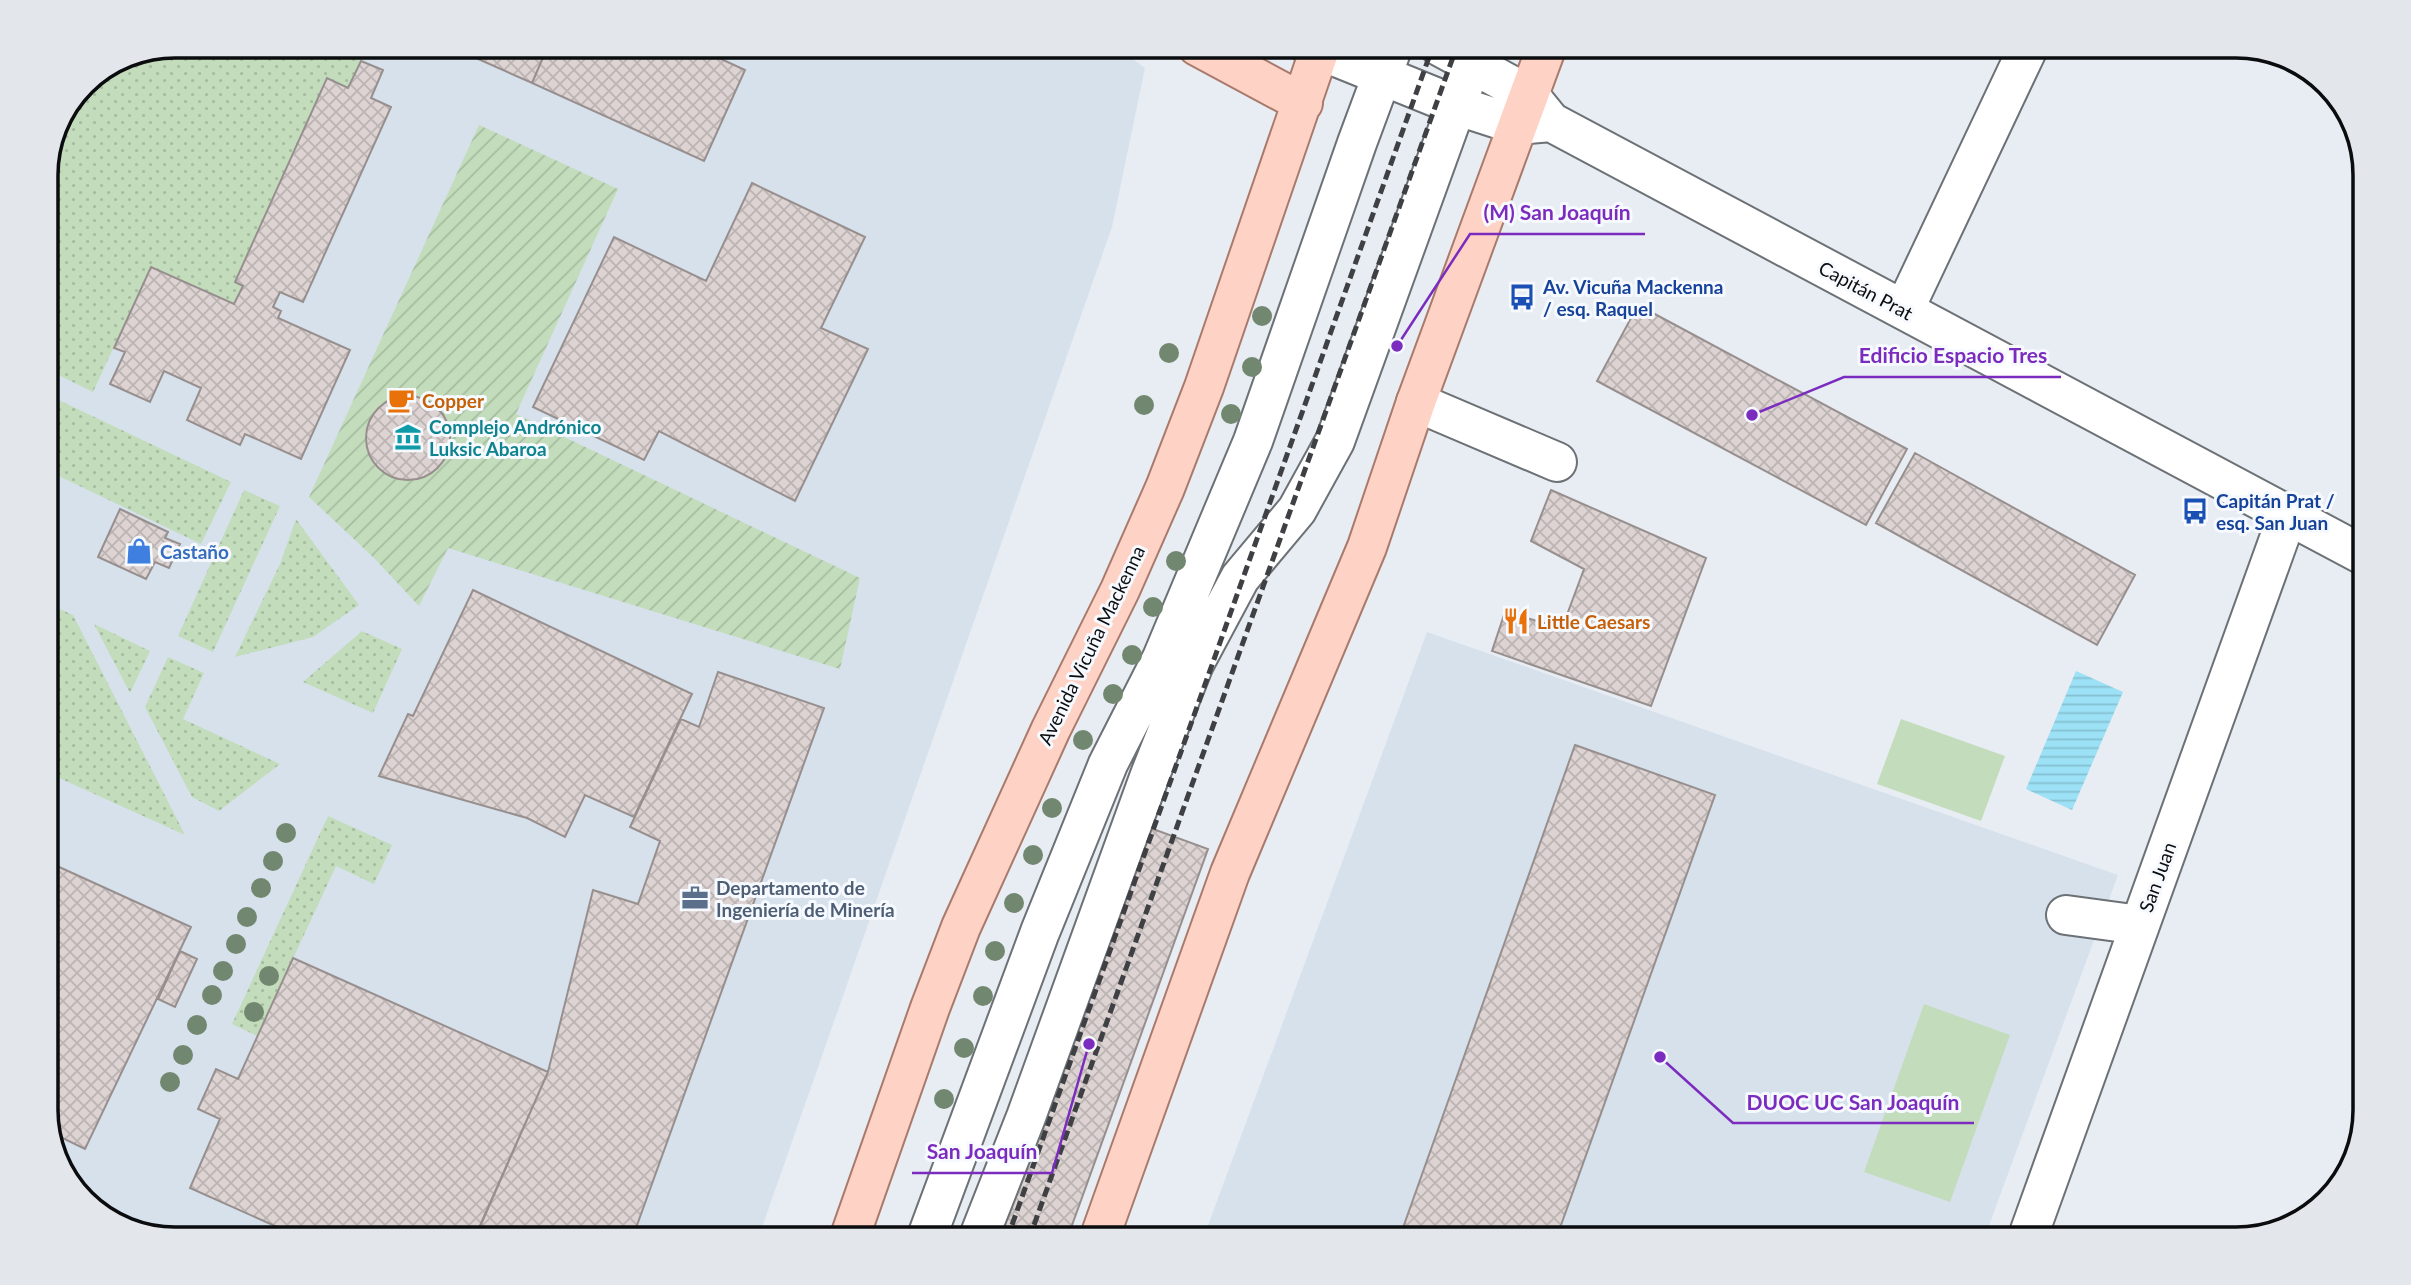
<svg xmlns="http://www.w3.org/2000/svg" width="2411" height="1285" viewBox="0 0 2411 1285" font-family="Lato,sans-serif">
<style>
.built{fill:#d7e1ec}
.grass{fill:url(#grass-dots)}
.garden{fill:url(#garden-furrows)}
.pitch{fill:#c3ddbc}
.water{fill:url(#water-rules)}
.building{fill:url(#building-cross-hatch);stroke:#978f8e;stroke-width:2}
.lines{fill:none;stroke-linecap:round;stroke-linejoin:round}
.minor-casing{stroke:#6c7176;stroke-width:42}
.major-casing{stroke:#a97a6c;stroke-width:42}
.minor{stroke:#fff;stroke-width:38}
.major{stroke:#fed3c5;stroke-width:38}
.rail{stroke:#3e4043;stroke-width:5;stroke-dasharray:10 5;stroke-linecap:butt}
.tree{fill:#728770}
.labels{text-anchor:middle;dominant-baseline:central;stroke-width:6;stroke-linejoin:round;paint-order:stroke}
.transit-label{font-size:19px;font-weight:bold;fill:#164399;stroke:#f6faff;text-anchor:start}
.street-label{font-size:19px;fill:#0a0c0e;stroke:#f6faff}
.food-label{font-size:19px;font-weight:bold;fill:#c56008;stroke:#f6faff;text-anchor:start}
.culture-label{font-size:19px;font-weight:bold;fill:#0d838f;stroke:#f6faff;text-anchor:start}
.shop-label{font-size:19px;font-weight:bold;fill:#366cbe;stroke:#f6faff;text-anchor:start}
.service-label{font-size:19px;font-weight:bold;fill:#4e5e75;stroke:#f6faff;text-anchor:start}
.rim{fill:none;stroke:#0a0c0e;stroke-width:3.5}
.leader{fill:none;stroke:#7b2cbf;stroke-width:2.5}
.callout-dot{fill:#7b2cbf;stroke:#f6faff;stroke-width:2.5}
.callout-label{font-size:21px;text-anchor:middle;font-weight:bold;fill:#7b2cbf;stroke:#f6faff;stroke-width:6;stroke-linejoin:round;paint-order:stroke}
</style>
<defs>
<pattern id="grass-dots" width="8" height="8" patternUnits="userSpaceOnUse" patternTransform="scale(1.75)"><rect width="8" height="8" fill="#c3ddbc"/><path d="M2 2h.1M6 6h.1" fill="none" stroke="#a6bca0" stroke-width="1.8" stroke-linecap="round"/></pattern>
<pattern id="garden-furrows" width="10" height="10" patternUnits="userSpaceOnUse" patternTransform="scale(1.75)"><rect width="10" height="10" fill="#c3ddbc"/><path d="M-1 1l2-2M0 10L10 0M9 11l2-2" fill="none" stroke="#a6bca0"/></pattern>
<pattern id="water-rules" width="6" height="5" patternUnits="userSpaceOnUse" patternTransform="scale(1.75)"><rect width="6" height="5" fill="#9ce1f6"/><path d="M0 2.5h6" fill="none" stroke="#85c0d2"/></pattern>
<pattern id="building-cross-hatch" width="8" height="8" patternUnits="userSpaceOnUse" patternTransform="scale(1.75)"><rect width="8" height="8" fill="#dcd3d2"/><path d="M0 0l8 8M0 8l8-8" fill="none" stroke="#bbb4b3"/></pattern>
</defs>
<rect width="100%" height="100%" fill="#e8edf3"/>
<path class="built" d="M175,46H1115L1145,68L1112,227L758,1239H175L117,1226L68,1182L46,1119V167L84,83L126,55Z
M2365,479V509L2353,503Z
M1427,632L2118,875L1984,1239H1203Z"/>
<path class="grass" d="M175,46H369L348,88L327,78L235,282L243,286L234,304L151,267L93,392L46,369V167L84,83L126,55Z
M46,394L231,482L201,544L46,470Z
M244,490L280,506L213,652L178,636Z
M296,519L359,605L313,637L235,657L280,564Z
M46,603L73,615L185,835L46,772Z
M94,624L150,651L130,693Z
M362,631L402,649L373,713L303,682Z
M168,657L204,673L183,719L280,764L219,811L192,797L145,707Z
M328,816L392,845L374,884L336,866L257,1036L232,1024Z"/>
<path class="garden" d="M479,125L618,189L516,414L860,578L840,669L448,548L419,606L373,557L309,497Z"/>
<path class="pitch" d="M1901,719L2005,756L1981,821L1877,784Z
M1924,1004L2010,1035L1950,1202L1864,1172Z"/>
<path class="water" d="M2076,671L2123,692L2072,810L2026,789Z"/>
<path class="building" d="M449,46H548L532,83Z
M548,46H693L745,70L704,161L532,83Z
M361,61L383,70L371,98L391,107L303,302L280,292L273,307L281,311L278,318L350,350L301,459L245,434L240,445L187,420L201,388L164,371L150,402L110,384L125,352L114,348L151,267L234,304L243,286L235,282L327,78L348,88Z
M752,183L865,237L821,328L868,349L795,501L659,431L644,460L533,407L614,237L706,281Z
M1638,305L1907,449L1866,525L1597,381Z
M366 438a42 42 0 1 1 84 0a42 42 0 1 1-84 0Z
M1915,453L2135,575L2097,645L1876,523Z
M1551,490L1706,558L1651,706L1492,651L1505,612L1562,628L1584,569L1531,541Z
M120,509L168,532L165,538L180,544L169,568L155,562L146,579L98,557Z
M473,590L692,694L634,817L585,795L565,837L527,818L379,776L408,714L413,716Z
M718,672L824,708L632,1239H474L548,1072L593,890L638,904L660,841L630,827L681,719L699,727Z
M1575,745L1715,795L1556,1239H1399Z
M1123,818L1208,849L1067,1239H971Z
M46,861L191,927L85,1149L50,1132L46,1119Z
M180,951L197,959L175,1007L158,999Z
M293,958L548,1072L476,1236L462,1230L458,1239H304L190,1188L220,1119L198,1109L208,1087L216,1069L238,1079Z"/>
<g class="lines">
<g class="minor-casing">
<path id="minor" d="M1309,46L1455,105L1517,125L1551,122
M1439,46L1529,95L1551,122L2365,556
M1904,310L2029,46
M1416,402L1557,462
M2066,915L2140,925
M926,1239L1040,932L1108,764L1162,658L1253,441L1357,143L1393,46
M978,1239L1026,1117L1150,775L1194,664L1240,578L1297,510L1335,441L1478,46
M2027,1239L2288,514"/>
</g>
<g class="major-casing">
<path id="major" d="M1197,46L1303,103
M849,1239L930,1008L961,927L1051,729L1120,590L1165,488L1204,387L1321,46
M1099,1239L1230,873L1367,547L1416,402L1547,46"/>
</g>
<use href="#minor" class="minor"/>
<use href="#major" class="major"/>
<path class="rail" d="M1007,1239L1433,46
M1029,1239L1457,46"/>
</g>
<g class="tree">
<circle cx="1262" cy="316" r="10"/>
<circle cx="1169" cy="353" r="10"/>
<circle cx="1252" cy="367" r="10"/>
<circle cx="1144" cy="405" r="10"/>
<circle cx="1231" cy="414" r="10"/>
<circle cx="1176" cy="561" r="10"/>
<circle cx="1153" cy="607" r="10"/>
<circle cx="1132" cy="655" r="10"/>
<circle cx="1113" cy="694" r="10"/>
<circle cx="1083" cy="740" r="10"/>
<circle cx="1052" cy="808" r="10"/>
<circle cx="286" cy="833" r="10"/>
<circle cx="1033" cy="855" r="10"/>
<circle cx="273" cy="861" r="10"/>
<circle cx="261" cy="888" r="10"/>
<circle cx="1014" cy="903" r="10"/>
<circle cx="247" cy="917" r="10"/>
<circle cx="236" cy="944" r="10"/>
<circle cx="995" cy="951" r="10"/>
<circle cx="223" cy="971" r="10"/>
<circle cx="269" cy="976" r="10"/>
<circle cx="212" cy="995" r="10"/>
<circle cx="983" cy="996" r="10"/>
<circle cx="254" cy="1012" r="10"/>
<circle cx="197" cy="1025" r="10"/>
<circle cx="964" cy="1048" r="10"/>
<circle cx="183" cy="1055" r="10"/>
<circle cx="170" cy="1082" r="10"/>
<circle cx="944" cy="1099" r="10"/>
</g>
<defs>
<g id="bus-bare" transform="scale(2.1)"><path d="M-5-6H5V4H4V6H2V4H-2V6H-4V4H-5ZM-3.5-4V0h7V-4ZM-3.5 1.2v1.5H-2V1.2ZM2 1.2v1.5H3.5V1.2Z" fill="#1a4fb4" stroke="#f6faff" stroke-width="2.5" paint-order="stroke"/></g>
<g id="cafe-bare" transform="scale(2.1)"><path d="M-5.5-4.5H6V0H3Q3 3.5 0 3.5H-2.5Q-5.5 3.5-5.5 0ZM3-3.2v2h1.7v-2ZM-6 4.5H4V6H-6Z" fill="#e8710a" stroke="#f6faff" stroke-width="2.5" paint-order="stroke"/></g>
<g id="museum-bare" transform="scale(2.1)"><path d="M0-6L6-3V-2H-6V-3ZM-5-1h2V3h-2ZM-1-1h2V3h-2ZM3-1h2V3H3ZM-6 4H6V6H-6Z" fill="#0f9aa8" stroke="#f6faff" stroke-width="2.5" paint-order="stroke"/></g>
<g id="shop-bare" transform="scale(2.1)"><path d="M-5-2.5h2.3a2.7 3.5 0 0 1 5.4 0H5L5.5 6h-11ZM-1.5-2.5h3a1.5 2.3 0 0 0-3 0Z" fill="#3f7fe0" stroke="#f6faff" stroke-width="2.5" paint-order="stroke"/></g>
<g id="restaurant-bare" transform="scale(2.1)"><path d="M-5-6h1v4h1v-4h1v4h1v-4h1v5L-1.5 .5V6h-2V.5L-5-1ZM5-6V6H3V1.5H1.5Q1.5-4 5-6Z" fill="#e8710a" stroke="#f6faff" stroke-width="2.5" paint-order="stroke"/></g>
<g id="office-bare" transform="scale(2.1)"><path d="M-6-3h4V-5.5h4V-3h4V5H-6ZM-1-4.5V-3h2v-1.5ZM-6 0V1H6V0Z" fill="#5c6f8a" stroke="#f6faff" stroke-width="2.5" paint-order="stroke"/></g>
</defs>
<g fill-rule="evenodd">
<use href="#bus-bare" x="1522" y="297"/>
<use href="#cafe-bare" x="401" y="400"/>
<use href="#museum-bare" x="408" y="437"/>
<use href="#bus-bare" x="2195" y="511"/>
<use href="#shop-bare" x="139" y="551"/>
<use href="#restaurant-bare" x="1516" y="621"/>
<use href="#office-bare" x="695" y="898"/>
</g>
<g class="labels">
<g class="transit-label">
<text x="1543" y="286">Av. Vicuña Mackenna<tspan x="1543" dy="22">/ esq. Raquel</tspan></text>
<text x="2216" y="500">Capitán Prat /<tspan x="2216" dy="22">esq. San Juan</tspan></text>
</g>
<g class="street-label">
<text transform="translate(1866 290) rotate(28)">Capitán Prat</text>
<text transform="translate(1091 645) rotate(-64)">Avenida Vicuña Mackenna</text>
<text transform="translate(2157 877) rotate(-70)">San Juan</text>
</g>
<g class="food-label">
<text x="422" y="400">Copper</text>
<text x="1537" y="621">Little Caesars</text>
</g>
<g class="culture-label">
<text x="429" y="426">Complejo Andrónico<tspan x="429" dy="22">Luksic Abaroa</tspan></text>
</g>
<g class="shop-label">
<text x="160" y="551">Castaño</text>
</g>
<g class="service-label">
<text x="716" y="887">Departamento de<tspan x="716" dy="22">Ingeniería de Minería</tspan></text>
</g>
</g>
<path d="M0 0H2411V1285H0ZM175 58H2236A117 117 0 0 1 2353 175V1110A117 117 0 0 1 2236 1227H175A117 117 0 0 1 58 1110V175A117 117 0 0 1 175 58Z" fill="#e3e7ec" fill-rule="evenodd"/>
<path class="rim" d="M175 58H2236A117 117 0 0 1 2353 175V1110A117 117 0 0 1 2236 1227H175A117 117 0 0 1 58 1110V175A117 117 0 0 1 175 58Z"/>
<path class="leader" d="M1397 346L1470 234H1645M1752 415L1844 377H2061M1660 1057L1733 1123H1974M1089 1044L1052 1173H912"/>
<g class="callout-dot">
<circle cx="1397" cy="346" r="7"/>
<circle cx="1752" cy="415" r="7"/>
<circle cx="1660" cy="1057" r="7"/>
<circle cx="1089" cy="1044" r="7"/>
</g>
<g class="callout-label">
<text x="1557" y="220">(M) San Joaquín</text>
<text x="1953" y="363">Edificio Espacio Tres</text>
<text x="1853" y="1110">DUOC UC San Joaquín</text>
<text x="982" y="1159">San Joaquín</text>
</g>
</svg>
